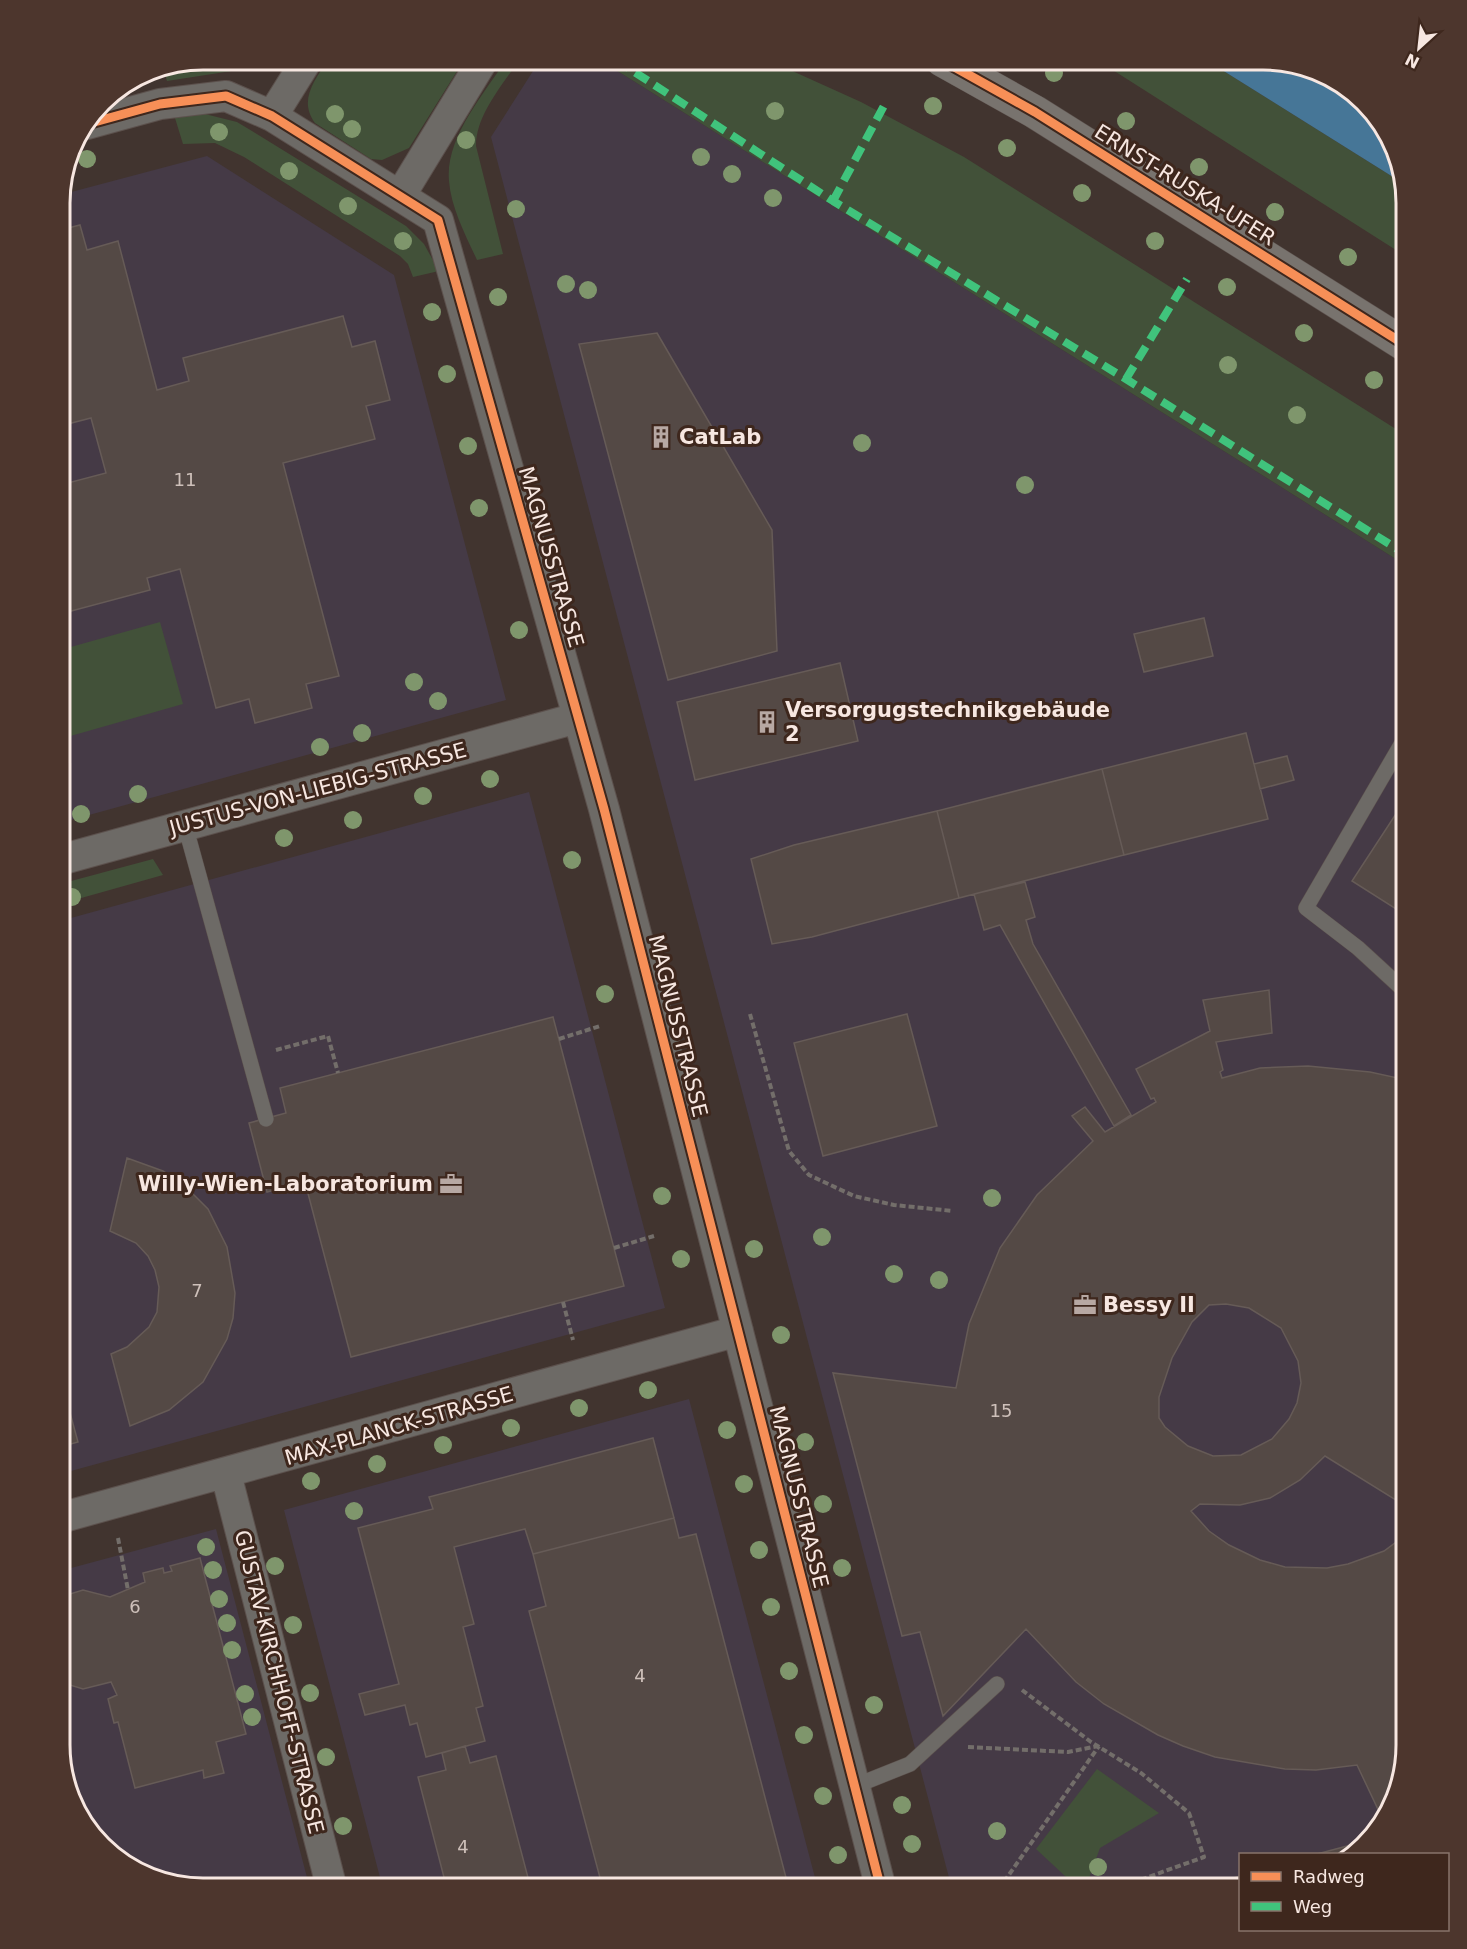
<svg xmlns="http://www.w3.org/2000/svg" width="1467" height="1949" viewBox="0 0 1467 1949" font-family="'DejaVu Sans',sans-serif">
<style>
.commercial{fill:#453a46}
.green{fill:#425139}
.water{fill:#467697}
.building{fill:#544945;stroke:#665b57;stroke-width:1.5;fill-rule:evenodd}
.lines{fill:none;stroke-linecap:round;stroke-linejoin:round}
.lane-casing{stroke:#5c514d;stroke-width:16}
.street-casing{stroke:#5c514d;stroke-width:32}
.primary-casing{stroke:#5c514d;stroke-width:34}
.path{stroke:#736e6a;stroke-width:4;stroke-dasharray:6 3;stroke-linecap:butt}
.lane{stroke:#6d6a66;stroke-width:15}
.street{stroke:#6d6a66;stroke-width:30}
.primary{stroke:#78736e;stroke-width:33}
.quiet{stroke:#40c37c;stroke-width:8;stroke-dasharray:15 8;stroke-linecap:butt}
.cycleway-casing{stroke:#3e271d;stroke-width:13}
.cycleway{stroke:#f78f57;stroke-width:9}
.tree{fill:#7f966c}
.labels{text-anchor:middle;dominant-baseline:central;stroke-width:6;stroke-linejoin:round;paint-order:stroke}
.number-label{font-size:18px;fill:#cec0ba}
.street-label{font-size:21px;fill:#f7e7e1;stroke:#3e271d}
.poi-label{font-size:21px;font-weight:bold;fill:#f7e7e1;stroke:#3e271d;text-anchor:start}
.rim{fill:none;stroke:#f7e7e1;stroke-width:3}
</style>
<rect width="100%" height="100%" fill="#41342f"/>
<path class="commercial" d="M540,60H600L1407,566V1746L1388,1817L1353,1854H1240V1889H952L491,137Z
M207,156L394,275L506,700L60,823V195Z
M529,792L665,1308L60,1474V921Z
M689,1399L818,1889H383L284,1510Z
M216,1529L310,1889H203L132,1870L84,1825L60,1746V1571Z"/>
<path class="green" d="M203,60H272L251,68L167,81L163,68Z
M328,60H464L409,148L382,160L371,159L315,123C298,100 315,80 328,60Z
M506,60H519C502,86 476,115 476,146L503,254L477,260C466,236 451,208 449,181C445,138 484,94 506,60Z
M600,60H768L861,102L964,157L1407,436V566Z
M1097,60H1206L1401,182L1407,203V257Z
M205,114L237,122L252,131L406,226L424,244L439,271L413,277L408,264L400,256L244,157L215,143L183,144L175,118Z
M160,622L183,704L60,739V650Z
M153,859L163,875L60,904V884Z
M1097,1769L1159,1813L1100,1848L1085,1889H1079L1036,1849Z"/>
<path class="water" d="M1206,60H1273L1335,79L1383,124L1401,182Z"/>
<path class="building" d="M80,225L87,250L118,241L157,390L189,381L183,358L343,316L352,347L375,341L390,400L366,406L375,439L283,463L339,676L306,684L312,708L255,723L249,699L216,708L180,569L147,578L150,590L60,614V485L106,473L91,418L60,426V230Z
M657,333L772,530L777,651L668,680L579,344Z
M1204,618L1213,656L1144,672L1134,634Z
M840,663L858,741L695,780L677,702Z
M1246,733L1268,819L1124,855L1102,769Z
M1287,756L1294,780L1260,789L1254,764Z
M1102,769L1124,855L959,898L937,811Z
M1407,797V916L1352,881Z
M937,811L959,898L812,937L772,944L751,859L794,845Z
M1025,882L1035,917L1026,920L1033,944L1131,1115L1114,1126L1000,925L984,930L974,894Z
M1269,990L1272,1033L1216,1042L1223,1070L1220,1072L1222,1078L1260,1068L1308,1066L1370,1072L1407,1080V1507L1325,1456L1300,1480L1270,1498L1240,1505L1200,1504L1191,1511L1209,1531L1229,1545L1260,1560L1285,1567L1327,1568L1348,1564L1384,1551L1407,1534V1746L1388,1817L1384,1822L1357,1765L1316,1770L1285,1769L1215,1757L1183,1746L1158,1735L1104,1704L1076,1682L1026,1629L943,1716L920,1632L902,1636L833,1373L956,1388L969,1324L1000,1248L1037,1195L1093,1141L1072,1116L1085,1107L1105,1132L1156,1102L1154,1098L1151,1099L1136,1069L1210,1031L1203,1000ZM1226,1304L1249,1308L1281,1328L1298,1361L1301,1383L1297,1403L1289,1419L1272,1439L1241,1455L1213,1456L1188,1446L1165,1427L1159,1418V1397L1172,1358L1192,1322L1209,1305Z
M907,1014L937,1126L823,1156L794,1043Z
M553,1017L624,1286L351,1357L305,1182L267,1192L249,1123L286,1113L280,1088Z
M127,1158L163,1171L185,1186L208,1209L227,1247L235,1293L233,1318L227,1339L203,1382L169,1410L130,1426L111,1354L127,1347L149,1327L157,1312L159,1287L155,1270L148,1256L136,1243L110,1231Z
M60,1376L78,1442L60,1447Z
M653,1438L674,1518L533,1554L525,1529L454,1547L474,1624L463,1627L483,1706L476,1708L485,1741L426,1757L417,1723L410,1725L405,1705L365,1715L359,1694L399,1684L358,1528L433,1509L429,1497Z
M674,1518L679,1538L696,1534L789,1889H603L529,1611L546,1606L533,1554Z
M200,1558L246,1734L216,1742L224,1773L204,1778L203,1770L135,1788L118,1722L114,1723L108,1699L117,1695L111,1682L83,1689L60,1682V1597L83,1590L110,1597L145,1582L143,1573L163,1568L164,1573L172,1571L170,1566Z
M465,1746L470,1763L496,1756L531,1889H447L418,1777L446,1770L442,1753Z
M1366,1841L1353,1854H1317Z
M1240,1876V1889H1195L1214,1884Z"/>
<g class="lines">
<g class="lane-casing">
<path id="lane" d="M1402,743L1306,908L1358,948L1407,993
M185,825L266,1119
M855,1786L910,1764L997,1684"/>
</g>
<g class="street-casing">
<path id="street" d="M272,116L307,60
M87,124L160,104L226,96L272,116L438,220L604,809L881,1889
M400,196L483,60
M60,860L577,718
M226,1474L332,1889
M60,1518L738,1331"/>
</g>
<g class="primary-casing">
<path id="primary" d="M942,60L1035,112L1407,346"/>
</g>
<path class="path" d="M750,1014L789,1151L809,1175L854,1196L894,1205L953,1211
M559,1039L600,1026
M276,1050L328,1036L338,1073
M614,1248L654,1236
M563,1302L573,1340
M118,1538L128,1590
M1022,1690L1091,1742L1141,1773L1189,1813L1204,1857L1115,1889
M968,1747L1068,1752L1098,1746
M999,1889L1099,1746"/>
<use href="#lane" class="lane"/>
<use href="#street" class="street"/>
<use href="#primary" class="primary"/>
<path class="quiet" d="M616,60L833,201L1126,379L1407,555
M833,201L886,102
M1126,379L1187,279"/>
<g class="cycleway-casing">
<path id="cycleway" d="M942,60L1035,112L1407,346
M87,124L160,104L226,96L272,116L438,220L604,809L881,1889"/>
</g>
<use href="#cycleway" class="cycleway"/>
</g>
<g class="tree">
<circle cx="1054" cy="73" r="9"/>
<circle cx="933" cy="106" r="9"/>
<circle cx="775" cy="111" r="9"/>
<circle cx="335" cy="114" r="9"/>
<circle cx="1126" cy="121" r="9"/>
<circle cx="352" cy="129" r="9"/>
<circle cx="219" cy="132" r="9"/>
<circle cx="466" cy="140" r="9"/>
<circle cx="1007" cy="148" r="9"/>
<circle cx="701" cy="157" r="9"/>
<circle cx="87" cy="159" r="9"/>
<circle cx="1199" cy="167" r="9"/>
<circle cx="289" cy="171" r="9"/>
<circle cx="732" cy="174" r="9"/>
<circle cx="1082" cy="193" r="9"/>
<circle cx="773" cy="198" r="9"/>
<circle cx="348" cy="206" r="9"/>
<circle cx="516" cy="209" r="9"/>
<circle cx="1275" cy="212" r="9"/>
<circle cx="403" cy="241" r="9"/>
<circle cx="1155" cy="241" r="9"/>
<circle cx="1348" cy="257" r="9"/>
<circle cx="566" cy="284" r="9"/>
<circle cx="1227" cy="287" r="9"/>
<circle cx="588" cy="290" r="9"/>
<circle cx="498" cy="297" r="9"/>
<circle cx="432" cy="312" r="9"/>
<circle cx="1304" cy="333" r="9"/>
<circle cx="1228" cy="365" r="9"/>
<circle cx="447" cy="374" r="9"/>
<circle cx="1374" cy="380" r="9"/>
<circle cx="1297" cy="415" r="9"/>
<circle cx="862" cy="443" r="9"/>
<circle cx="468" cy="446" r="9"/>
<circle cx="1025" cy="485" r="9"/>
<circle cx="479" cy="508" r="9"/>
<circle cx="519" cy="630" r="9"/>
<circle cx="414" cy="682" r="9"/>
<circle cx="438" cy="701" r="9"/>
<circle cx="362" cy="733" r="9"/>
<circle cx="320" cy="747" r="9"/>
<circle cx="490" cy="779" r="9"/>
<circle cx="138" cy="794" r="9"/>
<circle cx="423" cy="796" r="9"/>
<circle cx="81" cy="814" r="9"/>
<circle cx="353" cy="820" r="9"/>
<circle cx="284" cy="838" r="9"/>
<circle cx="572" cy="860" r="9"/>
<circle cx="72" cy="897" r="9"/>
<circle cx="605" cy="994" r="9"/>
<circle cx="662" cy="1196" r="9"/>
<circle cx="992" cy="1198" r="9"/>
<circle cx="822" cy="1237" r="9"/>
<circle cx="754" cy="1249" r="9"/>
<circle cx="681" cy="1259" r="9"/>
<circle cx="894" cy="1274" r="9"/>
<circle cx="939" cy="1280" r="9"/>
<circle cx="781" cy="1335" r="9"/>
<circle cx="648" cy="1390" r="9"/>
<circle cx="579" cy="1408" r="9"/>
<circle cx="511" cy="1428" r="9"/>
<circle cx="727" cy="1430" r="9"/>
<circle cx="805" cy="1442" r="9"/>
<circle cx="443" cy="1445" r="9"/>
<circle cx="377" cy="1464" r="9"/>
<circle cx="311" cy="1481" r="9"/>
<circle cx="744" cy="1484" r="9"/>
<circle cx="823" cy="1504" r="9"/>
<circle cx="354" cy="1511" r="9"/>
<circle cx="206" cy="1547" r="9"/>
<circle cx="759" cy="1550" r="9"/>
<circle cx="275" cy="1566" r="9"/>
<circle cx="842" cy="1568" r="9"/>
<circle cx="213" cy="1570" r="9"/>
<circle cx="219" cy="1599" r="9"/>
<circle cx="771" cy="1607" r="9"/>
<circle cx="227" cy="1623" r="9"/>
<circle cx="293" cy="1625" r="9"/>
<circle cx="232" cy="1650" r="9"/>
<circle cx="789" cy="1671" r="9"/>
<circle cx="310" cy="1693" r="9"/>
<circle cx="245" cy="1694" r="9"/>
<circle cx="874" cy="1705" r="9"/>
<circle cx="252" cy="1717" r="9"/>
<circle cx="804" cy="1735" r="9"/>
<circle cx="326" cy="1757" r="9"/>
<circle cx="823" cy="1796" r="9"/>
<circle cx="902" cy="1805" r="9"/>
<circle cx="343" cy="1826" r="9"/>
<circle cx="997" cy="1831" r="9"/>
<circle cx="912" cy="1844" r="9"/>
<circle cx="838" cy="1855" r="9"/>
<circle cx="1098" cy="1867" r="9"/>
</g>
<defs>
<g id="building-bare" transform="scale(1.8)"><path d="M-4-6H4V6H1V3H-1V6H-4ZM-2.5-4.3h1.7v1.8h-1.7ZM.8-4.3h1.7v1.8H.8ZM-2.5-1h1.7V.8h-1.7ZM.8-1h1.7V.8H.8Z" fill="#b7a8a3" stroke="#3e271d" stroke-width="2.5" paint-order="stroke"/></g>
<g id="office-bare" transform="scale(1.8)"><path d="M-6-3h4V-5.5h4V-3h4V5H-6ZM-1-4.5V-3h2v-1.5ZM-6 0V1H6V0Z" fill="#b7a8a3" stroke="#3e271d" stroke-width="2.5" paint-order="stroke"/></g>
</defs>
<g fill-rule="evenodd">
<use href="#building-bare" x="661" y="437"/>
<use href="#building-bare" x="767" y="722"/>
<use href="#office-bare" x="451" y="1184"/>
<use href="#office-bare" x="1085" y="1305"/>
</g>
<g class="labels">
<g class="number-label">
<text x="185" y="479">11</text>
<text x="197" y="1290">7</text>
<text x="1001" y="1410">15</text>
<text x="135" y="1606">6</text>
<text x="640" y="1675">4</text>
<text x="463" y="1846">4</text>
</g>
<g class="street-label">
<text transform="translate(1185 185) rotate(32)">ERNST-RUSKA-UFER</text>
<text transform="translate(551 557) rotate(74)">MAGNUSSTRASSE</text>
<text transform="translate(318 789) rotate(-15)">JUSTUS-VON-LIEBIG-STRASSE</text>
<text transform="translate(678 1026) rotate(76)">MAGNUSSTRASSE</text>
<text transform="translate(399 1426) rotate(-16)">MAX-PLANCK-STRASSE</text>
<text transform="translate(799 1497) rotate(76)">MAGNUSSTRASSE</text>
<text transform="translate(279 1682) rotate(76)">GUSTAV-KIRCHHOFF-STRASSE</text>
</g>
<g class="poi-label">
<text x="679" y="437">CatLab</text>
<text x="785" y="710">Versorgugstechnikgebäude<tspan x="785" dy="24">2</tspan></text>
<text x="433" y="1184" text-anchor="end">Willy-Wien-Laboratorium</text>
<text x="1103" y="1305">Bessy II</text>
</g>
</g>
<path d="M0 0H1467V1949H0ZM203 70H1263A133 133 0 0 1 1396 203V1745A133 133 0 0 1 1263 1878H203A133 133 0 0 1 70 1745V203A133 133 0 0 1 203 70Z" fill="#4d362d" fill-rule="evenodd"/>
<path class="rim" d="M203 70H1263A133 133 0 0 1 1396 203V1745A133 133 0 0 1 1263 1878H203A133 133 0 0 1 70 1745V203A133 133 0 0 1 203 70Z"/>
<rect x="1239" y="1853" width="210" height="78" fill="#3e271d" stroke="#88746b" stroke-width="1.5"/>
<rect x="1251" y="1872" width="30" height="9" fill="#f78f57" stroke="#88746b" stroke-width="1.5"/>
<text x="1293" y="1883" font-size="18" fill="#f7e7e1">Radweg</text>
<rect x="1251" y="1902" width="30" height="9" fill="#40c37c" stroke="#88746b" stroke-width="1.5"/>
<text x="1293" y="1913" font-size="18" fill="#f7e7e1">Weg</text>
<g transform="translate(1419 48) rotate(207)" stroke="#3e271d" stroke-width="4.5" paint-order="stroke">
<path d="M0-4.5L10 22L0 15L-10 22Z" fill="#f7e7e1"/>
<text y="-9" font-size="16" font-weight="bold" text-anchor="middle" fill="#f7e7e1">N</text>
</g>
</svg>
